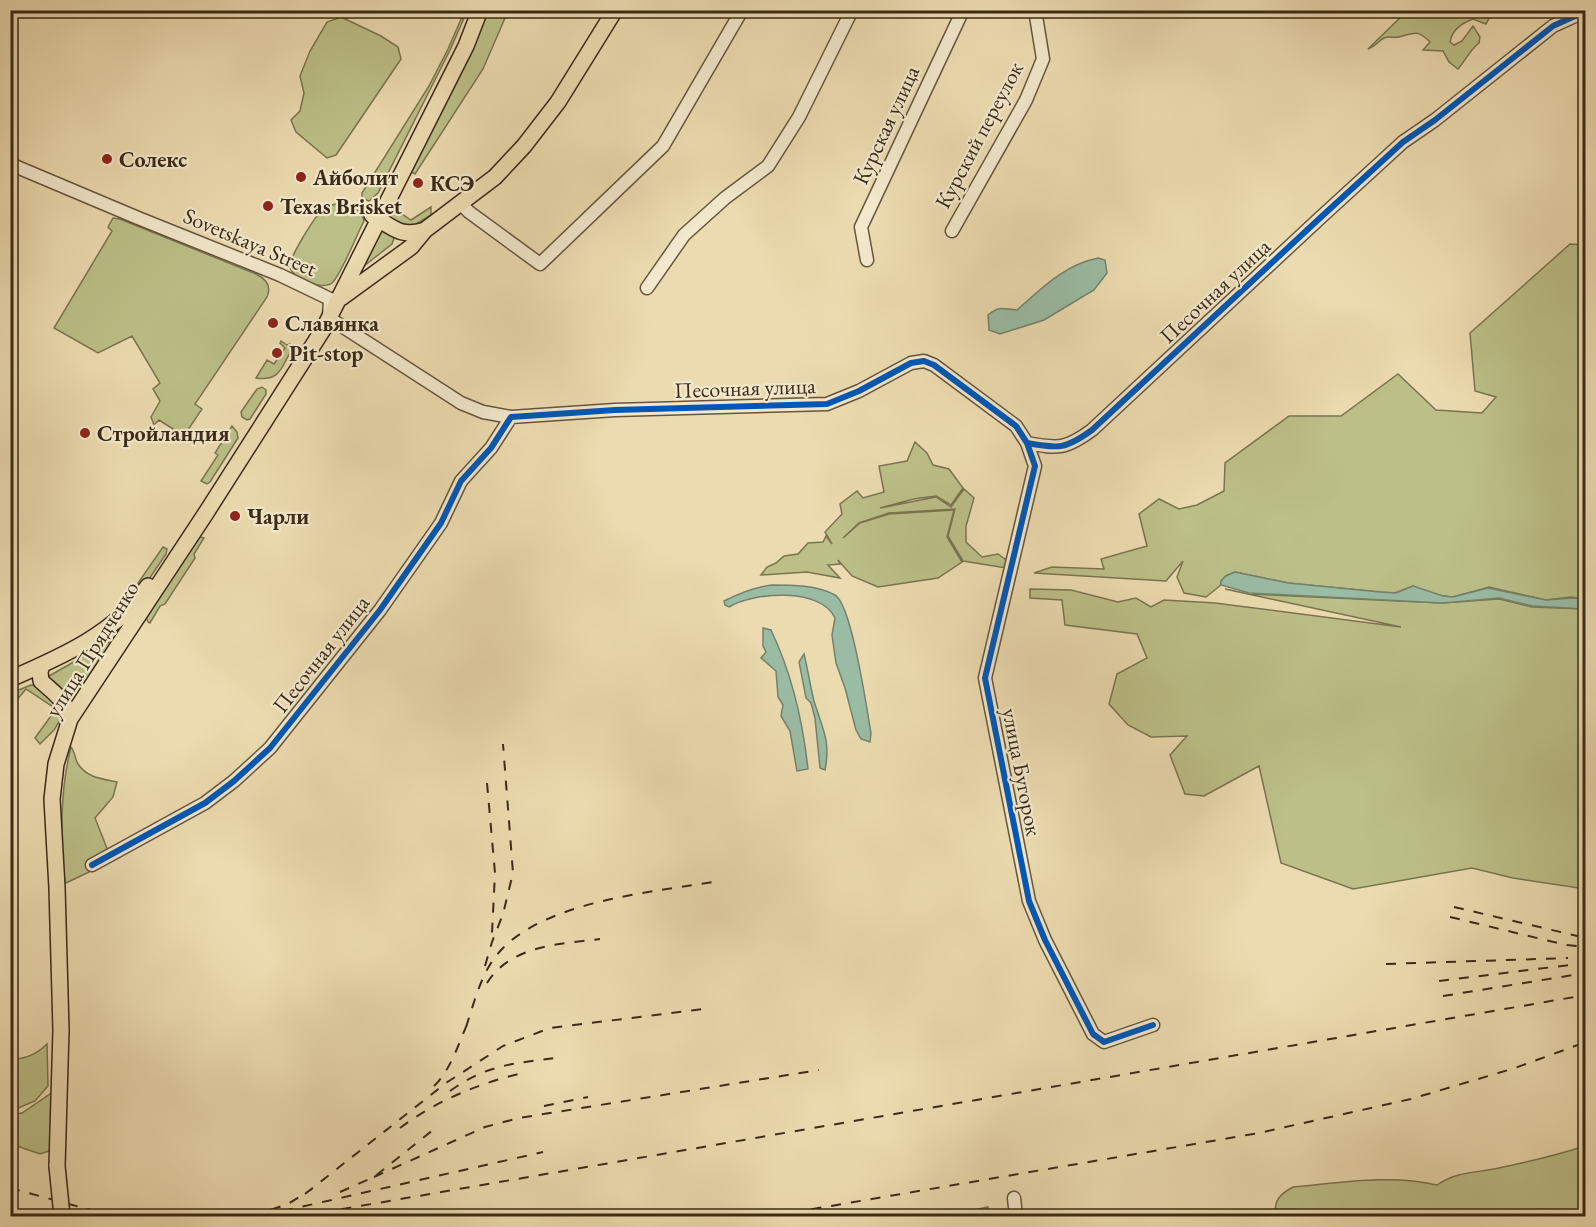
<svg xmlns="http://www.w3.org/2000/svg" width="1596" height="1227" viewBox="0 0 1596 1227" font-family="'EB Garamond',serif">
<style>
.green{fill:#bcbf88;stroke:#7b7450;stroke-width:1.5}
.water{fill:#9abca5;stroke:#74826d;stroke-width:1.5}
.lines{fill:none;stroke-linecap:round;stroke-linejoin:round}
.minor-casing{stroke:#66563e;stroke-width:15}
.major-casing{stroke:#3a2a18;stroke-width:18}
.minor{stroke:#f3e8cc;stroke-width:12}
.major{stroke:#ecdbb0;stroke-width:15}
.rail{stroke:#3a2a18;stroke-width:2;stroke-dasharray:10 10;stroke-linecap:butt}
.major-bridge-casing{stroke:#3a2a18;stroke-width:18;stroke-linecap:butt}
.major-bridge{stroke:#ecdbb0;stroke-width:15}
.cycleway-casing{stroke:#f3e8cc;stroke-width:10}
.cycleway{stroke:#0057b8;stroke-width:6}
.poi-dot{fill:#8f2418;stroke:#f3e8cc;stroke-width:2}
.labels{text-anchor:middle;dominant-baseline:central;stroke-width:4.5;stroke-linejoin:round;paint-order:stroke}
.street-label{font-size:22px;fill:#3a2a18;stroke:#f3e8cc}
.poi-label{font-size:22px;font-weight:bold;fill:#3a2a18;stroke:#f3e8cc;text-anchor:start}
</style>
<rect width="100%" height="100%" fill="#ecdbb0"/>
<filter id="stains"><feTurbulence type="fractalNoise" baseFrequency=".00333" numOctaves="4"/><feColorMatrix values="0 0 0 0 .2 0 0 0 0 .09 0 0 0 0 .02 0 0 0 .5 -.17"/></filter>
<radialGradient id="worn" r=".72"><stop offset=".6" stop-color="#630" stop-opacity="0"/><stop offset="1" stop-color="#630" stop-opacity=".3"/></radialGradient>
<path class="green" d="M465,10L467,11L451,48L378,193L369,201L362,198V193L429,86L448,49Z
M485,11H508L483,69L415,174L409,171Z
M1407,11V10L1493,11L1486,24L1473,19C1462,23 1452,30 1450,42L1454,45L1462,41L1473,26L1480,37L1479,43C1469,51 1466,60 1458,69L1449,62L1443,51L1423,50L1430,42C1417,29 1415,33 1399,37C1395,38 1389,36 1384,38C1378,41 1375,47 1368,49Z
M341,17L381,36L398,47L401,59L336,155L327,158L296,132L291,120L300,111L304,93L300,76L310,51L327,22Z
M339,203C350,204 362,210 364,221C357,234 341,275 332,283C322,291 290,278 290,266C290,256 314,218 322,210C327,206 333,205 339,203Z
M394,205L396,210L411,220L431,207V215L408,229L390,218L389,214Z
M113,218L120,219L256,274C266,279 272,286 267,297L195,404L202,409L184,436L159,420L154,425L151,417L160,401L153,389L160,383L132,336L98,353L54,328L112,231L108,227Z
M382,229L391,233L394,238L392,244L364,266L377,233Z
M1570,244L1585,245V599L1571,597L1546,600L1489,587L1453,597L1434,595L1413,586L1395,593L1380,592L1288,583L1235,572L1226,576L1221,581V585L1206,597L1184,593L1177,577L1183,561L1166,581L1034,573L1052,567L1104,569L1101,559L1147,546L1139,514L1159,499L1179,509L1197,505L1224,491L1225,463L1289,416H1341L1398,374L1436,410L1482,413L1496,397L1475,391L1470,333Z
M281,341L287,345L290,344L293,348C282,364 282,382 256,378L267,360L274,364L285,348L280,343Z
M262,387L266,390V394L250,419L247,420L242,417L241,412L257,389Z
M232,426L237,432L238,438L210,482L207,484L201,481L218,455L215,453Z
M915,442L927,453L933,465L949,469L963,488L951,505L936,496L914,499L880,508L936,497L951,507L964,489L974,498L966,526V542L982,557L998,554L1009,562L1006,568L963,561L948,536L955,509L889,513L859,523L843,538L860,523L889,514L954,510L947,537L962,562L938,578L878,587L852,576L838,560L840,564L828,565L840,578L807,572L761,575L767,567L776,563L784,556L798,554L808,543L823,542L826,536L832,544L825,532L842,514L840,504L857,491L863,498L884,492L879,466L907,461Z
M197,536L204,538L194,554L195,558L165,604L160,606L150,623L148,622L146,617Z
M163,547L167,549L166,554L147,582L144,585L138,583Z
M1030,589L1071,590L1118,602L1136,598L1151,607L1164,600L1215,603L1401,627L1225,589L1249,594L1442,603L1499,599L1532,607L1585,609V889L1513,878L1472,868L1353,889L1281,863L1259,766L1204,796L1185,794L1170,755L1187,736L1151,737L1128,725L1109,704L1117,674L1147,658L1137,634L1065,625L1062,600L1030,598Z
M112,640L114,643L78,696C65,702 57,690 49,681V676Z
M31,685C46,687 59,703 62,717L54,730L40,744L35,738L56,709L26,689L16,701L13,700L11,702V693Z
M71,747C75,752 75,759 78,764C87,778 103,779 117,782L113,797L95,818L108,851L87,862L89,872L66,883L63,878C61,834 60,790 71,747Z
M47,1044L48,1086L35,1101L11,1111V1060C26,1058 36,1055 47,1044Z
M53,1092L54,1144L49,1151L40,1154L11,1144L10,1115L22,1113Z
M1585,1146V1216H1276C1273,1201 1280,1194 1293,1187C1340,1183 1390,1174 1437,1185C1458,1171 1476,1173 1499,1168C1528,1162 1557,1155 1585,1146Z
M988,1207L990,1213L986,1216H947Z"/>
<path class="water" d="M1098,258L1105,260L1107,273L1094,290L1044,320L1000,334L989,330L988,315C1000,305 1003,309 1017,310C1042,288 1064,265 1098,258Z
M1235,572L1288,583L1380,592L1396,593L1413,586L1443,596L1453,597L1488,588L1546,600L1572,598L1585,599V609L1532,606L1499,598L1442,603L1249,593L1221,585V581L1226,576Z
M772,585C792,585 817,585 835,595C852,605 867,711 871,733L870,742L861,739L856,730L845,688L836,663L832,635L835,618C821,587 754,592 729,607L725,605L724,601C740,593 755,587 772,585Z
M763,628L771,630C791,672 803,723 808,769L797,771L790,731L781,716L783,705L778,697L776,671L761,658L766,652L763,646Z
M804,654C808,670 810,685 814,701C822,728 831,740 825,770L820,768L815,718L811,703L806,698L799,662Z"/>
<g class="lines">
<g class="minor-casing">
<path id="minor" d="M10,164L138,218L280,275L330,299L329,318L337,323L461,403L483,412L511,417
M461,204L469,212L540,264L663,146L742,10
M952,231L1026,100L1043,59L1035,10
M867,260L861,227L963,10
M647,288L684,235L725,198L768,166L799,117L852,10
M1027,443C1059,449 1066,449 1092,430L1320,218L1403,142L1435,120L1553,26L1586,11
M92,865L205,803L234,781L270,748L380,610L441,523L461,481L491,448L511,417L615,410L827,404L859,391L911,363L924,361L934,365L1016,426L1027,443L1035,466L985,678L1029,901L1045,940L1093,1034L1104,1042L1153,1025
M1014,1198L1016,1216"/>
</g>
<g class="major-casing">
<path id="major" d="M372,215C393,228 401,238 425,230
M341,298L411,247L425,230L495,177L524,146L558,102L615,10
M42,665L40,672L41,681C54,693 67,701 70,719
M10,679C61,657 116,633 148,586
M57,1166L61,1030L57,888L52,799L56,764L70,719L206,513L324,328L466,46L480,10"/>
</g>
<use href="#minor" class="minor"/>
<use href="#major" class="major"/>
<path class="rail" d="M487,783L495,873L492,933
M1454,907L1586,938
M1450,917L1566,945L1586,947
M1386,964L1568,958
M485,966L492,942L503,914L513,873L503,744
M1439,981L1586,963
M487,983C511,945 560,944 600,939
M1443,996L1586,973
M466,1027C473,1006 479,982 491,963C530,901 654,892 720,881
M434,1086C451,1070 459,1042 469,1020
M450,1091C489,1063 515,1064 561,1057
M544,1106L588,1097
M400,1128C437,1100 482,1082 527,1072
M374,1177L485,1127L519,1118L819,1070
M10,1188L91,1210L128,1216
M340,1192L374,1177L438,1126
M305,1194L446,1083L503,1046L550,1028L704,1009
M283,1211L543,1152
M252,1216L288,1204L312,1189
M302,1216L1586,995
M772,1216L1259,1133L1411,1099L1515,1068L1586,1042"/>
<g class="major-bridge-casing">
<path id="major-bridge" d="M57,1166L62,1216"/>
</g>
<use href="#major-bridge" class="major-bridge"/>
<g class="cycleway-casing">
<path id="cycleway" d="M1027,443C1059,449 1066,449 1092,430L1320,218L1403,142L1435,120L1553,26L1586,11
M92,865L205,803L234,781L270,748L380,610L441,523L461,481L491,448L511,417L615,410L827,404L859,391L911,363L924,361L934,365L1016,426L1027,443L1035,466L985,678L1029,901L1045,940L1093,1034L1104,1042L1153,1025"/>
</g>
<use href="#cycleway" class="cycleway"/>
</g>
<g class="poi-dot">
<circle cx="107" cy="159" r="6"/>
<circle cx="301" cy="177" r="6"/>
<circle cx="418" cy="183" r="6"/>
<circle cx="268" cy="206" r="6"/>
<circle cx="273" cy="323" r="6"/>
<circle cx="277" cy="353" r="6"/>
<circle cx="85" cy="433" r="6"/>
<circle cx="235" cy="516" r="6"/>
</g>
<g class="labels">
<g class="street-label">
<text transform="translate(886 125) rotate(-65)">Курская улица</text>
<text transform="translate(979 135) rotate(-62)">Курский переулок</text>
<text transform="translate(250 242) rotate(23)">Sovetskaya Street</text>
<text transform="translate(1215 291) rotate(-43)">Песочная улица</text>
<text transform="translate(745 388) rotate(-2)">Песочная улица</text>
<text transform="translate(92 649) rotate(-58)">улица Прядченко</text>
<text transform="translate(321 654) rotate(-52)">Песочная улица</text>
<text transform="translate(1022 772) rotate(79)">улица Бугорок</text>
</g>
<g class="poi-label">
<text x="119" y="159">Солекс</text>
<text x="313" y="177">Айболит</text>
<text x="430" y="183">КСЭ</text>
<text x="280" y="206">Texas Brisket</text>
<text x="285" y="323">Славянка</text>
<text x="289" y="353">Pit-stop</text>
<text x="97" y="433">Стройландия</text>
<text x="247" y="516">Чарли</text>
</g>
</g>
<rect width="1596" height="1227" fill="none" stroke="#ecdbb0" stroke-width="36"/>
<rect x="12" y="12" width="1572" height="1203" fill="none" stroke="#3a2a18" stroke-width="3"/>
<rect x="18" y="18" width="1560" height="1191" fill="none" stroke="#3a2a18" stroke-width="1.5"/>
<rect width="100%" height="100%" filter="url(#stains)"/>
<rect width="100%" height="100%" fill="url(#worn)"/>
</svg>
